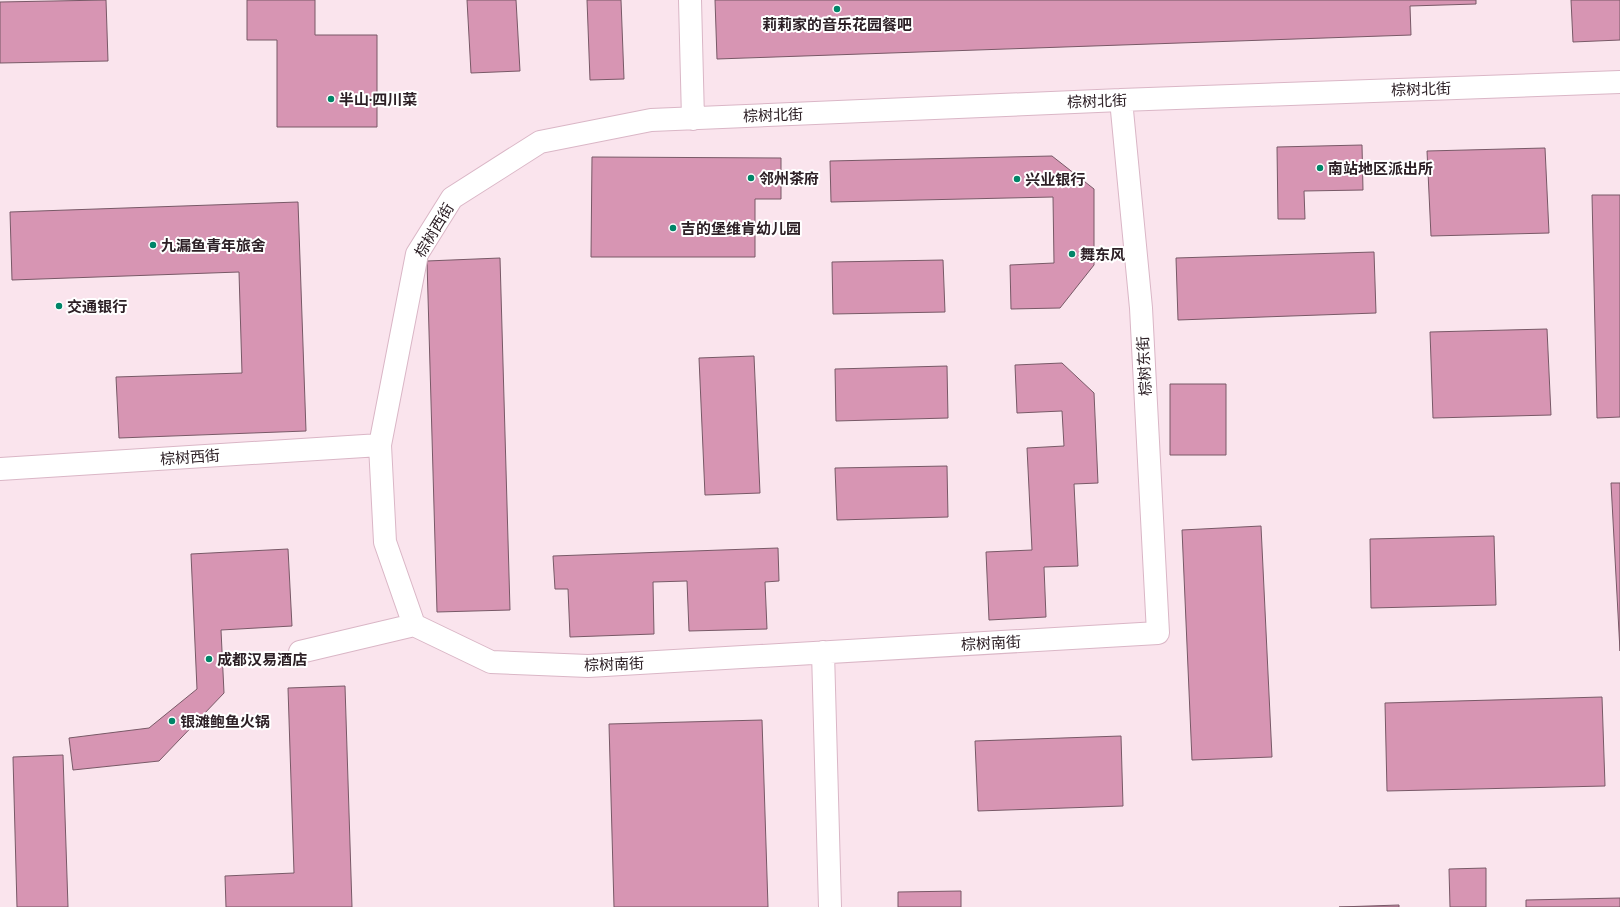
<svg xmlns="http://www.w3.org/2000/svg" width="1620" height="907" viewBox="0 0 1620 907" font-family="'PT Sans Narrow','Noto Sans SC',sans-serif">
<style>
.building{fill:#d795b3;stroke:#785967}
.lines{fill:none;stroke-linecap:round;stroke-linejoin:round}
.street-casing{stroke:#dab6c6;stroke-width:24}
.street{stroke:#fff;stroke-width:22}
.poi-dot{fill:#008568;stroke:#fff;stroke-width:1.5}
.labels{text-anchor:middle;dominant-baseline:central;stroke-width:4;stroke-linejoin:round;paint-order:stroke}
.poi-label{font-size:15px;font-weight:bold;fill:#2d2026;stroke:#fff;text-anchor:start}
.street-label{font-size:15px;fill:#2d2026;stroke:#fff}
</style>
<rect width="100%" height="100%" fill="#fae4ed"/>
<path class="building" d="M106,0L108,61L0,63V2Z
M247,0H315V35H377V127H277V40H247Z
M467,0H516L520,71L471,73Z
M587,0H621L624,79L590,80Z
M715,0H1476V4L1410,6L1411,35L717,59Z
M1571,0H1620V40L1573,42Z
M1362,145L1363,190L1304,191L1305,219H1278L1277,147Z
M1545,148L1549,233L1431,236L1427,151Z
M1052,156L1094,189V265L1060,308L1011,309L1010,265L1054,263L1053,197L831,202L830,161Z
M592,157L781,158V199H755V257H591Z
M1592,195H1620V417L1597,418Z
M298,202L306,431L119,438L116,377L242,373L239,272L12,280L10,212Z
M1374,252L1376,313L1178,320L1176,258Z
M500,258L510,610L437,612L427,261Z
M943,260L945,312L833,314L832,262Z
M1547,329L1551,415L1433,418L1430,332Z
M754,356L760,493L705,495L699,358Z
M1062,363L1094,393L1098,483L1074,484L1078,566L1044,567L1046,617L989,620L986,552L1032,550L1027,448L1064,446L1062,411L1017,413L1015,365Z
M947,366L948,418L836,421L835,369Z
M1170,384H1226V455H1170Z
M947,466L948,517L837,520L835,468Z
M1611,483H1620V651Z
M1261,526L1272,757L1192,760L1182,530Z
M1494,536L1496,605L1371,608L1370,539Z
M778,548L779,581L765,582L767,629L689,631L687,581L653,582L654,634L570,637L568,589H555L553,556Z
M288,549L292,626L221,630L224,693L159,761L73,770L69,738L149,728L197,689L191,554Z
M345,686L352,907H226L225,876L294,873L288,688Z
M1602,697L1605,786L1387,791L1385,703Z
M762,720L768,907H614L609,724Z
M1121,736L1123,806L978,811L975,741Z
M63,755L68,907H17L13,757Z
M1486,868V907H1450L1449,869Z
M961,891V907H898V892Z
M1620,898V907H1526V900Z
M1399,905V907H1339Z"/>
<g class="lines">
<g class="street-casing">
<path id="street" d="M690,0L693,119
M0,469L380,445
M414,625L385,542L380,445L417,254L452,198L540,142L651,120L1121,100L1620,82
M414,625L491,662L588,666L1158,633L1141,308L1121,100
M300,652L414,625
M823,652L830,907"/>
</g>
<use href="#street" class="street"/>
</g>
<g class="poi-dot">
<circle cx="837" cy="9" r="4"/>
<circle cx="331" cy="99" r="4"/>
<circle cx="1320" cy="168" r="4"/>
<circle cx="751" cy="178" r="4"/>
<circle cx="1017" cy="179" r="4"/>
<circle cx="673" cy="228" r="4"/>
<circle cx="153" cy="245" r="4"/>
<circle cx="1072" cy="254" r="4"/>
<circle cx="59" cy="306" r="4"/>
<circle cx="209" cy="659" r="4"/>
<circle cx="172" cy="721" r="4"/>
</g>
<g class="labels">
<g class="poi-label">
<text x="837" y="24" text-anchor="middle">莉莉家的音乐花园餐吧</text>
<text x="339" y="99">半山·四川菜</text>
<text x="1328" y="168">南站地区派出所</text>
<text x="759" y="178">邻州茶府</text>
<text x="1025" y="179">兴业银行</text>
<text x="681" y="228">吉的堡维肯幼儿园</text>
<text x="161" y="245">九漏鱼青年旅舍</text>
<text x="1080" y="254">舞东风</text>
<text x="67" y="306">交通银行</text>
<text x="217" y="659">成都汉易酒店</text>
<text x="180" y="721">银滩鲍鱼火锅</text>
</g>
<g class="street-label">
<text transform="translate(1421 89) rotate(-2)">棕树北街</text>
<text transform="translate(1097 101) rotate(-2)">棕树北街</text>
<text transform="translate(773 115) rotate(-2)">棕树北街</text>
<text transform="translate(434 230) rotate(-59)">棕树西街</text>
<text transform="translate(1144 366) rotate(-93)">棕树东街</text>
<text transform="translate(190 457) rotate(-4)">棕树西街</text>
<text transform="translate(991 643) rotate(-3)">棕树南街</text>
<text transform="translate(614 664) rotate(-2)">棕树南街</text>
</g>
</g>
</svg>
